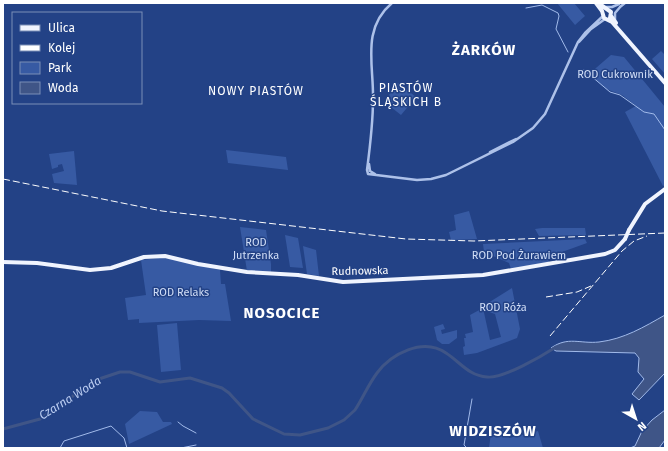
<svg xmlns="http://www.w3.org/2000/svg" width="668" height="451" viewBox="0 0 668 451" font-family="'Fira Sans',sans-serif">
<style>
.green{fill:#375aa3}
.water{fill:#3f5587;stroke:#a1baea}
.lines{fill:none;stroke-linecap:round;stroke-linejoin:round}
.stream{stroke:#a1baea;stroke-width:1}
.river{stroke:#3f5587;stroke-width:3}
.minor{stroke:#adc1e9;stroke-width:2.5}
.major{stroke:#f0f4fe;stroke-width:4}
.rail{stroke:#fff;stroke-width:1;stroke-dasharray:7 3;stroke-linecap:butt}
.major-bridge{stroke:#f0f4fe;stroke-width:4}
.labels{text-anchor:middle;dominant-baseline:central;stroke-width:3;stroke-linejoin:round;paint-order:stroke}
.park-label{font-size:11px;fill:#d1def7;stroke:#234286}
.street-label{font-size:11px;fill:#fff;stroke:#234286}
.neighbourhood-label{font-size:12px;letter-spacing:1px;fill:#fff;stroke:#234286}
.water-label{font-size:12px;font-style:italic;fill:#b9cbf0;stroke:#234286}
.district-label{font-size:15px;font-weight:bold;letter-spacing:1px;fill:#fff;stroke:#234286}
</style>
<rect width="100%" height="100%" fill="#234286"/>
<path class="green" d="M557,3H574L585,16L575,25Z
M661,51L665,55V74L652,59Z
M611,55L624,57L665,107V185L663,186L625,112L636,106L622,95L606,89L589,74Z
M398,83L416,97L401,115L387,104L391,98L389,95Z
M226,150L286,157L288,170L228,163Z
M74,151L77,185L54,183L52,174L64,171L62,164L58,165V167L52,169L49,154Z
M469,211L477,239L451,240L449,232L456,230L454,215Z
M240,227L266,230L271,264V273L247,271Z
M542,228H585L586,235L539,236L535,229Z
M285,235L298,238L303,268L290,267Z
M585,239L587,243L562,252L563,259L555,261L554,254L547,255L549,262L511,269L509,263L484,252L483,244Z
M303,246L316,250L319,276L307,274Z
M159,258L174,259L220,270L221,284H225L231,321L199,320L139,323V319L128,320L125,298L146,295L141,260Z
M512,288L520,329L517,338L477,353L464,355L463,347L465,346L464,338H466L465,334L473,332L470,315L483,308L490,340L501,337L495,314L489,312L488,303Z
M177,323L181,370L161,372L157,325Z
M443,324L445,329L441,330L442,334L457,330V338L449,344H442L437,340L434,327Z
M140,411L157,412L163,422H171L172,424L129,444L125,424Z
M507,429L509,438L538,431L543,448H489L491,433Z"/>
<path class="water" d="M665,315V373L639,400L632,394L644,379L638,372L639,358L635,353L556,351L551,348C568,336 580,344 599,342C624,339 644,327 665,315Z
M665,410V440L659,448H630L635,446L642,431L652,420Z"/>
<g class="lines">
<path class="stream" d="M526,8L542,5L558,13L559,16L556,29L568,52
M584,70L610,92L620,95L644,112L654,114L665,130
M178,422L183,426L196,433
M60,448L64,441L111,426L124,438L127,448
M181,448L196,445
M467,448L464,445L472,399"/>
<path class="river" d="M3,429L40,419L96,380L120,372H130L160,382L190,378L222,388L229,393L253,419L284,434L300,435L328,428L344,420L355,410C363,398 368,385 377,373C391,354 423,337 446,353C460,362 469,376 487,377C503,379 542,356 556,347"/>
<path class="minor" d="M606,7H612L619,4
M620,7L625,3
M615,20V13L621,6
M579,42L591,29L605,19
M490,152L516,139
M369,164L370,171L375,174
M368,174L417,180L431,179L446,175L513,142L533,128L545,114L578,42L585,33L603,16
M368,174L367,170C370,147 373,123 373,100C374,65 361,29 392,3"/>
<path class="major" d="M596,3L602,11L604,18L612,22L665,83
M601,5L611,12L610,18
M611,16L616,23
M629,230L645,204L665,189
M3,262L37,263L90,270L111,268L144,257L165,256L198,264L247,272L298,275L343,282L483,275L605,254L615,250L625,239"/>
<path class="rail" d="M3,179L162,211L406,239L474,241L665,233
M546,297L577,292L591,286
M550,336L622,251L634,241L647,236"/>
<path class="major-bridge" d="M625,239L629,230"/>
</g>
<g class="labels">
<g class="park-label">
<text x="615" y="74">ROD Cukrownik</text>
<text x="256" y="242">ROD<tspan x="256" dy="13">Jutrzenka</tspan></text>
<text x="519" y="255">ROD Pod Żurawiem</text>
<text x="181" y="292">ROD Relaks</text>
<text x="503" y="307">ROD Róża</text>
</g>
<g class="street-label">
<text transform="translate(360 271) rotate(-1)">Rudnowska</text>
</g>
<g class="neighbourhood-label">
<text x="406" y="88">PIASTÓW<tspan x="406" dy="14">ŚLĄSKICH B</tspan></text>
<text x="256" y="91">NOWY PIASTÓW</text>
</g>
<g class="water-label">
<text transform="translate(70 398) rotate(-32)">Czarna Woda</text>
</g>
<g class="district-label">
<text x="484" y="50">ŻARKÓW</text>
<text x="282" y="313">NOSOCICE</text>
<text x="493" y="431">WIDZISZÓW</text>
</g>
</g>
<rect width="668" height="451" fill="none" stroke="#ffffff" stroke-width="8"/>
<rect x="12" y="12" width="130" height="92" fill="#234286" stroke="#7b8eb6"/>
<rect x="20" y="25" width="20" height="6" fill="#f0f4fe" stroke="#7b8eb6"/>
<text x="48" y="32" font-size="12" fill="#ffffff">Ulica</text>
<rect x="20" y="45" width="20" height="6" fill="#ffffff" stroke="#7b8eb6"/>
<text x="48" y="52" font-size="12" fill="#ffffff">Kolej</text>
<rect x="20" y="62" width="20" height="12" fill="#375aa3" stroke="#7b8eb6"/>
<text x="48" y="72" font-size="12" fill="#ffffff">Park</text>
<rect x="20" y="82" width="20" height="12" fill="#3f5587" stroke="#7b8eb6"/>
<text x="48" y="92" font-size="12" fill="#ffffff">Woda</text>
<g transform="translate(636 419) rotate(141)" stroke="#234286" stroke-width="3" paint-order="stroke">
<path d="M0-3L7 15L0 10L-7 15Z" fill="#ffffff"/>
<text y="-6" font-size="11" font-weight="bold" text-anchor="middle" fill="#ffffff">N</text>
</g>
</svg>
